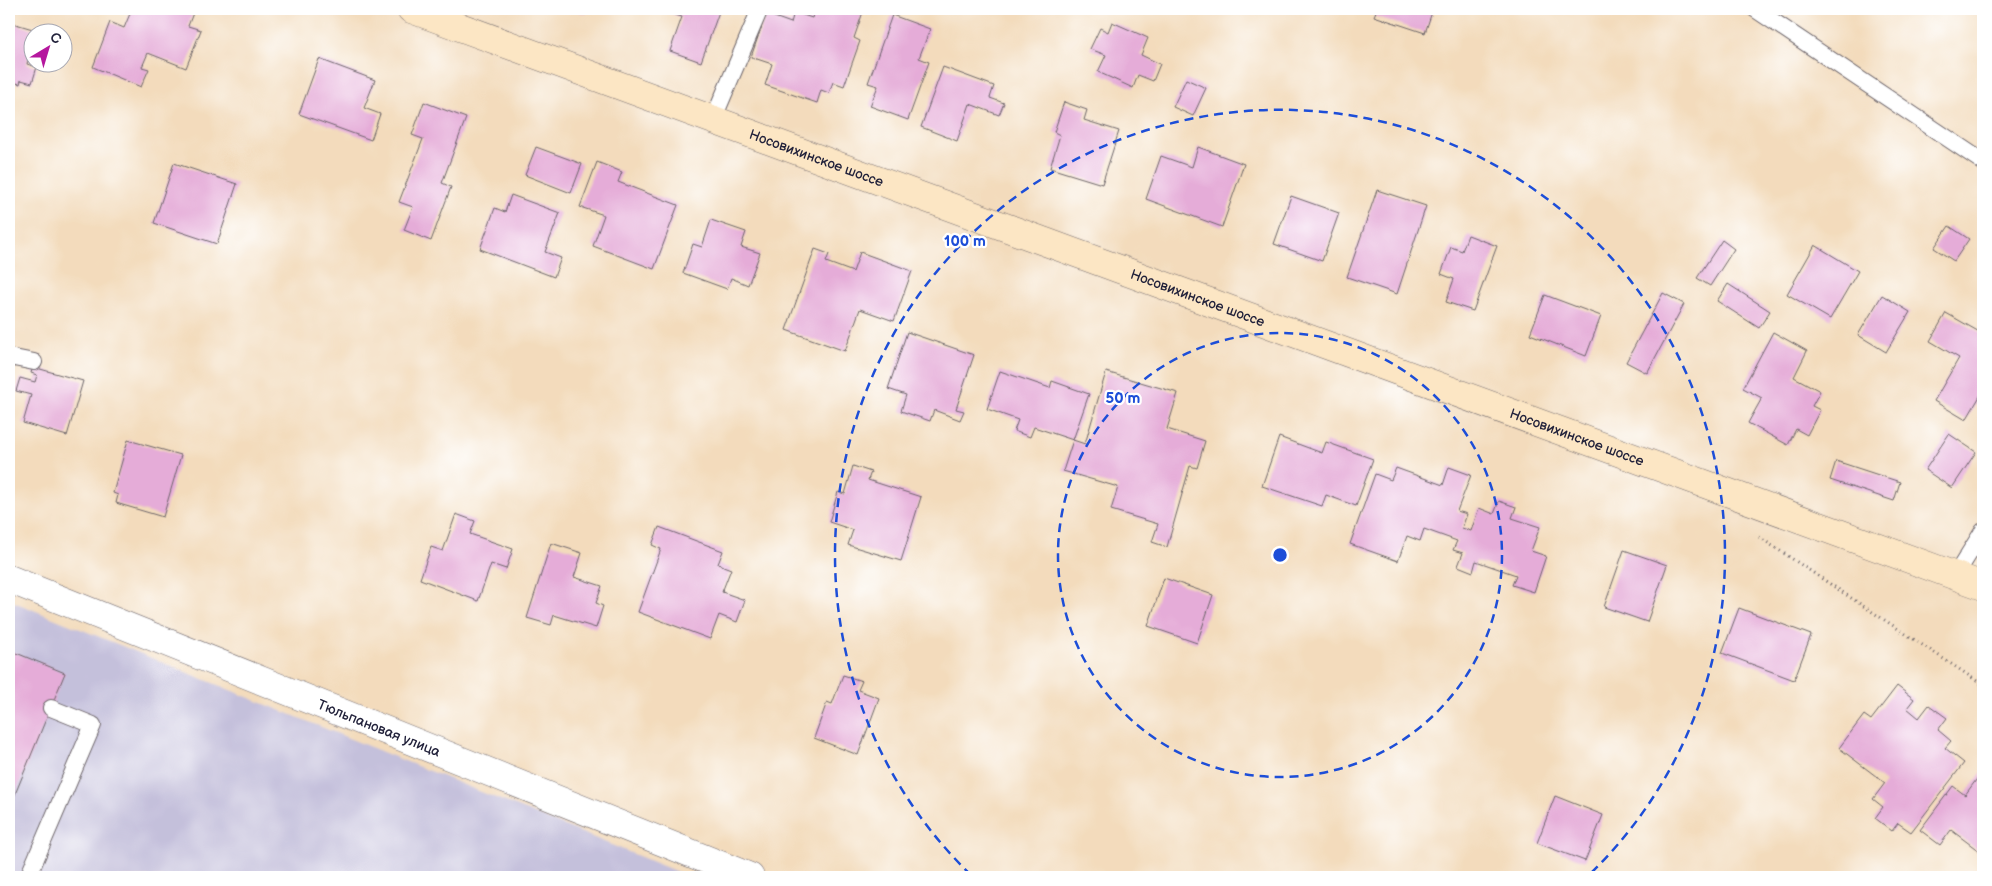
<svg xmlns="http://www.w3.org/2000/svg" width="1992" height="886" viewBox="0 0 1992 886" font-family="'Balsamiq Sans',sans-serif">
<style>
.industrial{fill:#c4c0db}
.building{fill:#e5acd8}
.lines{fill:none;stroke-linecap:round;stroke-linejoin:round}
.lane-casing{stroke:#6b6368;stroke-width:18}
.street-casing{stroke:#6b6368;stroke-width:29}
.secondary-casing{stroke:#6b6368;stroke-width:29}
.path{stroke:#6b6368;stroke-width:3;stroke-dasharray:1 4;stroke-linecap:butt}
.lane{stroke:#fff;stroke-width:16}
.street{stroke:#fff;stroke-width:28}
.secondary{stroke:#fce6c4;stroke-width:28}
.ring{fill:none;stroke:#1d4ed8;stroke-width:2.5;stroke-dasharray:9 6}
.labels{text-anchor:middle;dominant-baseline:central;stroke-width:4.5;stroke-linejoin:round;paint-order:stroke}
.street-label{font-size:14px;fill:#22223b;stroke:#fff}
.centre{fill:#1d4ed8;stroke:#fff;stroke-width:2.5}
.ring-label{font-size:15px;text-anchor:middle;font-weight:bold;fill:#1d4ed8;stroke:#fff;stroke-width:4.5;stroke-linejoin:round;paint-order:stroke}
</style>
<rect width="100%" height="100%" fill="#fff"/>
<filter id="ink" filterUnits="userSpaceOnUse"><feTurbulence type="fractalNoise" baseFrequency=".02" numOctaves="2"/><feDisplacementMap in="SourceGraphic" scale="10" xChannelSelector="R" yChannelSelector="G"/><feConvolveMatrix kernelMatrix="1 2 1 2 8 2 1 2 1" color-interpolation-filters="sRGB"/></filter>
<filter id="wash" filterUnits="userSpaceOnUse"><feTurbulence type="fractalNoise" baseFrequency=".0096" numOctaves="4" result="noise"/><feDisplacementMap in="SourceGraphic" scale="20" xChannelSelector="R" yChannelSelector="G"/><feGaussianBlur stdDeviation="1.12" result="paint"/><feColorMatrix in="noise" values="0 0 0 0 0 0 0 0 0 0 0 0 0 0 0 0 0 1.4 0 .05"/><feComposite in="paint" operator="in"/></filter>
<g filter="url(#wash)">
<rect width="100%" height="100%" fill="#f3dbbc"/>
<path class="industrial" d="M9,600L690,877H9Z"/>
<g id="blocks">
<path class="building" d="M132,9H183L193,13L188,26L201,30L186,68L148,53L142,67L149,69L141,87L93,67L110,22L124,28Z
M572,9H587L585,14Z
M666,9H720L701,62L670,51L682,17L665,12Z
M815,9H864L854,38L860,41L844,86L833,82L829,93L821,90L817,103L765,85L772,64L751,57L766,14L791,23L794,12L812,18Z
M1377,9H1433L1425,33L1374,16Z
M892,15L930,29L919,58L929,62L908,120L870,106L878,86L868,83Z
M9,22L36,30L32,32V44L27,64L37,67L32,83L21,80L20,84L9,81Z
M1112,22L1148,38L1141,55L1160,64L1153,81L1138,75L1133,88L1098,72L1106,55L1090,49L1100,28L1108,32Z
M319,59L375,80L364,108L380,114L371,140L299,114Z
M943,67L994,86L990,98L1004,103L999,115L970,104L957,141L921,127Z
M1186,79L1206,88L1193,116L1173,107Z
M424,102L466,118L442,183L451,187L431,241L404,230L413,207L399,202L423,139L412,135Z
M1064,102L1087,110L1084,120L1119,131L1102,184L1050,168L1060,135L1054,132Z
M536,147L582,164L571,193L525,175Z
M1198,147L1244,164L1222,227L1146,199L1161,156L1192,167Z
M597,162L622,172L618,182L678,205L654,269L593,246L604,215L580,207Z
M174,163L237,184L217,244L154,223Z
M1377,190L1426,206L1397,294L1347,277Z
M511,195L560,213L545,252L561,258L554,277L480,249L495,208L505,212Z
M1291,196L1339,213L1322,261L1274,244Z
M711,220L746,232L741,247L760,253L748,285L731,278L727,289L683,273L693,244L702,247Z
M1949,226L1969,239L1954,261L1934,248Z
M1468,235L1497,246L1473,311L1446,302L1454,279L1441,274L1451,247L1462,251Z
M1722,240L1734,249L1710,286L1697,278Z
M1815,245L1858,271L1830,319L1787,294Z
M815,249L829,254L826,262L853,272L860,252L912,271L894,321L860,309L845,351L786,330Z
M1728,284L1770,311L1759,328L1717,301Z
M1663,293L1684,304L1647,373L1626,362Z
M1545,295L1601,316L1586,356L1530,334Z
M1882,295L1910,312L1886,352L1858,335Z
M1946,313L1983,334V391L1966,420L1934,401L1959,358L1930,341Z
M907,332L974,355L956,409L964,411L960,420L934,410L930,421L901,411L906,395L888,389Z
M1773,332L1807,351L1794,377L1820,391L1812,406L1820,410L1807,435L1796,429L1788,445L1748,423L1762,398L1743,388Z
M33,367L83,381L67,436L23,423L31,395L16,391L20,378L35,382L37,375L31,373Z
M1000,371L1050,388L1052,381L1089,394L1073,440L1034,427L1030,437L1014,431L1018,420L987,409Z
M1106,372L1178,393L1167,429L1205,441L1197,468L1190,466L1167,547L1152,542L1158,524L1111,510L1118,487L1063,471L1073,440L1085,444Z
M1949,434L1976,452L1952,488L1925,470Z
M1279,437L1322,453L1326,442L1373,459L1356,506L1326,495L1322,506L1262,486Z
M128,440L181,455L163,517L116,503L118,495L113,493Z
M1836,461L1900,482L1894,501L1830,480Z
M853,466L871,472L868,480L921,497L901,561L848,545L853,530L829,522L838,492L845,494Z
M1449,467L1471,475L1457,511L1467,514L1462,528L1471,531L1479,508L1494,514L1499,501L1516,507L1512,518L1540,527L1531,551L1546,556L1534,592L1512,585L1516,575L1476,561L1473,572L1458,566L1463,553L1453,550L1457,541L1424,529L1420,541L1407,536L1398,561L1350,544L1375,474L1391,480L1396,468L1443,485Z
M456,514L475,521L470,534L513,549L506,569L491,564L478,601L420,579L431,547L443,551Z
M659,527L723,551L718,564L731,569L722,592L745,600L737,622L719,615L710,639L638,612L661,549L652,545Z
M551,543L582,553L574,577L602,586L596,603L603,606L596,628L554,615L551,625L527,618Z
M1624,550L1667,565L1647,622L1604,607Z
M1164,578L1213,595L1197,643L1148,626Z
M1739,608L1811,635L1794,680L1722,653Z
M9,650L65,673L11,804H9Z
M843,675L862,681L858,690L879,698L858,755L814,738L827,702L832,704Z
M1897,686L1914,699L1907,708L1919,718L1929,705L1947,718L1938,730L1951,741L1945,748L1964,763L1911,832L1898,823L1892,831L1875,818L1883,807L1873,799L1885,783L1839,748L1864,715L1871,720Z
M1982,772L1983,854L1951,830L1940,845L1920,830L1953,786L1965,795Z
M1555,796L1603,815L1585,861L1537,843Z"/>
</g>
</g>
<g filter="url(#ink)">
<use href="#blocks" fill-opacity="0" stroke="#6b6368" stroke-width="1"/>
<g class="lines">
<g class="lane-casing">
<path id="lane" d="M1755,9L1983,162
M713,120L760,9
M9,357L34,362
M1955,576L1983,531
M28,877L93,725L51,708"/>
</g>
<g class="street-casing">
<g id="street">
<path id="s1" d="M9,579L750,877"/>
</g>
</g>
<g class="secondary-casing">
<g id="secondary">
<path id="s2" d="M411,9L1983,586"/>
</g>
</g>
<path class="path" d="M1759,537L1983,685"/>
<use href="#lane" class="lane"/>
<use href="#street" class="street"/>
<use href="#secondary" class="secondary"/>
</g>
</g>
<g class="ring">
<circle cx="1280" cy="555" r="222"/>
<path d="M971 875A445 445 0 1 1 1589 875"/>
</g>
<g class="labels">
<g class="street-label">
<text stroke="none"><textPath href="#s2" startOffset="432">Носовихинское шоссе</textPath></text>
<text stroke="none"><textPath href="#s2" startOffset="838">Носовихинское шоссе</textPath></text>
<text stroke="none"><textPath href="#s2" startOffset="1242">Носовихинское шоссе</textPath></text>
<text stroke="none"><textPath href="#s1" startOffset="399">Тюльпановая улица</textPath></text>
</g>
</g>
<circle cx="1280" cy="555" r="8" class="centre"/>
<g class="ring-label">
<text x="965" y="246">100 m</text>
<text x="1123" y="403">50 m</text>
</g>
<rect width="1992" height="886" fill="none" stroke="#fff" stroke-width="30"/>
<g transform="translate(48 48) rotate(38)"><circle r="24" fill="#ffffff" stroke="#a7a7b1"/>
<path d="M0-4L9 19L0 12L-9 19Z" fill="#b5179e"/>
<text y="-8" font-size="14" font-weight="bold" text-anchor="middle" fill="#22223b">С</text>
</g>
</svg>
